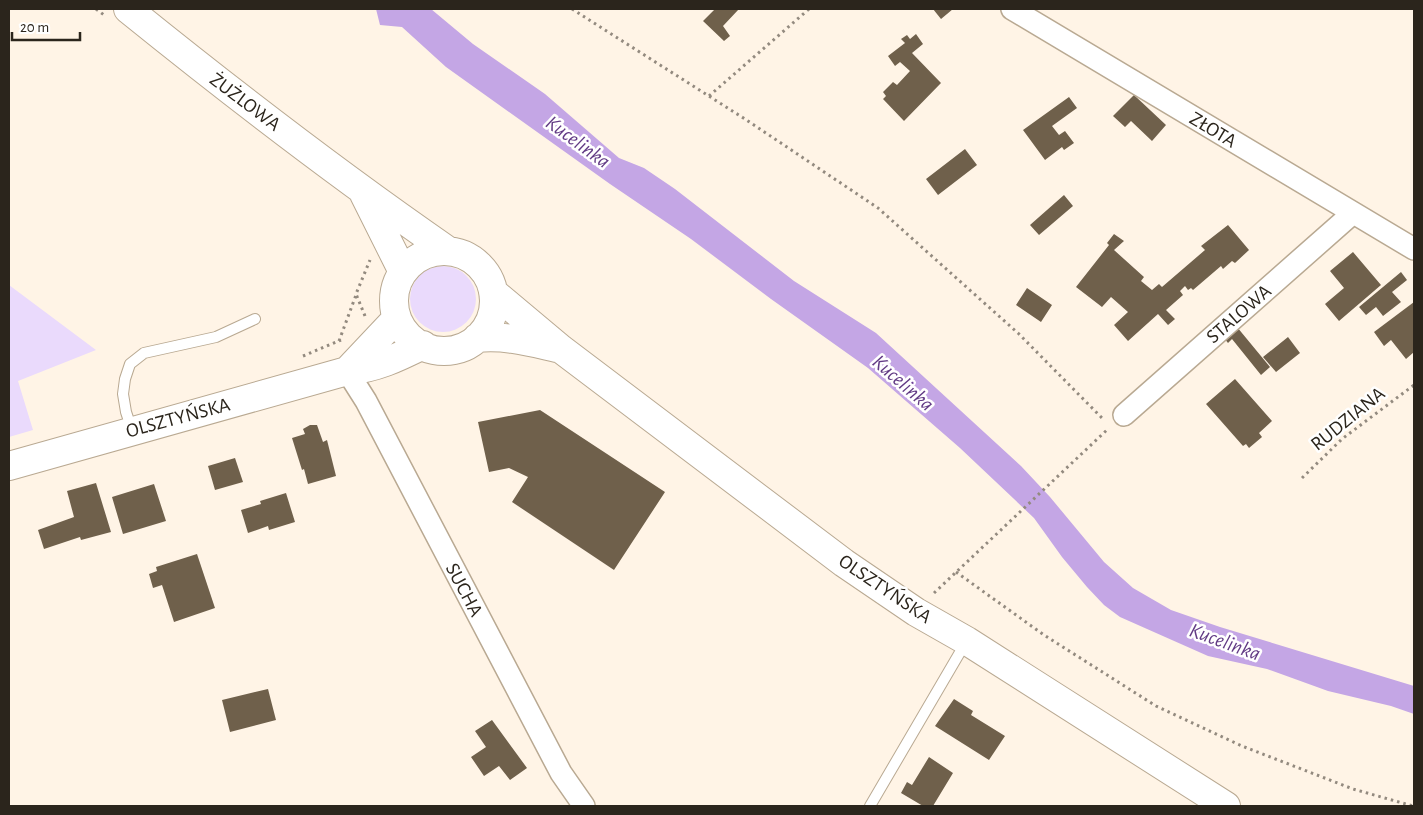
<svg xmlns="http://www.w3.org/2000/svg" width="1423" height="815" viewBox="0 0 1423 815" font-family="'Alegreya Sans',sans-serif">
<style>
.green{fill:#eadafc}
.water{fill:#c4a6e5}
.building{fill:#6f604b}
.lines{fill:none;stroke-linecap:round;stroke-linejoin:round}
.lane-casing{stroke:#b9a992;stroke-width:12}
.street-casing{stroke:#b9a992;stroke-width:24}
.secondary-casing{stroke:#b9a992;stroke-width:30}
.path{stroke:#938a7f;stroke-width:3;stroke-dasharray:2.5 4;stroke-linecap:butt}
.lane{stroke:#fff;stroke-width:10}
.street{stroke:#fff;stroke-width:21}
.secondary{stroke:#fff;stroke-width:28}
.labels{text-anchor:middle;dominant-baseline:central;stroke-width:5;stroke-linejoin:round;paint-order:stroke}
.street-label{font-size:20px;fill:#2b251c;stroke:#fff}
.water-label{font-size:21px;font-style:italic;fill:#623b85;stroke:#fff}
</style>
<rect width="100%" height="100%" fill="#fff4e6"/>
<path class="green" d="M410 299a33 33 0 1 1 66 0a33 33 0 1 1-66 0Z
M9,285L96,350L18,381L33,430L9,437Z"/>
<path class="water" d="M376,9H431L473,44L545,94L619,158L644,168L675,189L794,281L876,333L1021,466L1050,497L1104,562L1133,588L1171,610L1220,627L1414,686V714L1391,706L1328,691L1267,669L1208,656L1120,617L1104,605L1087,587L1062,557L1034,518L960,448L868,368L771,299L691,239L610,184L446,67L402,27L380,25Z"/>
<path class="building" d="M715,9H739L723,26L730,36L724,41L703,21Z
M933,9H953L941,19Z
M916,34L923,44L912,53L941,83L904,121L883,99L886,96L883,92L893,82L897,85L910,71L900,62L895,66L888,56L905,43L901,39L907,35L910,39Z
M1134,95L1166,125L1152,141L1131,121L1125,127L1113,116Z
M1069,97L1077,108L1052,126L1059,135L1065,131L1074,143L1064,150L1062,147L1045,160L1023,130Z
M965,149L977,165L938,195L926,179Z
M1064,195L1073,206L1039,235L1030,225Z
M1228,225L1249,250L1235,263L1232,261L1223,269L1221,266L1193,290L1191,288L1188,290L1185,286L1180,291L1183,295L1166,310L1175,319L1168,325L1158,314L1128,341L1114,325L1128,312L1111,297L1102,307L1076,287L1109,245L1107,243L1114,234L1124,241L1114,250L1144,277L1141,281L1152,290L1159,284L1162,287L1205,250L1201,246Z
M1353,252L1381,285L1339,321L1325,304L1344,288L1330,271Z
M1401,272L1407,280L1392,292L1401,302L1383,316L1376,307L1366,315L1359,307Z
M1027,288L1052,305L1041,322L1016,305Z
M1414,302V352L1406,359L1391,340L1384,346L1374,332Z
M1237,327L1270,367L1261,375L1232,339L1228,343L1224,338Z
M1288,337L1300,353L1276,372L1263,357Z
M1235,379L1272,421L1259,433L1262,437L1249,448L1246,444L1243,446L1206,404Z
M540,410L665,492L614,570L512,502L528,477L509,468L489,472L478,422Z
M310,425H317L323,442L327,440L336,476L308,484L304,469L302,470L292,438L305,434L303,429Z
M235,458L243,482L215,490L208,466Z
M96,483L111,532L81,540L80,537L44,549L38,530L74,517L67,491Z
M154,484L166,521L123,534L112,497Z
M286,493L295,522L269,530L268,526L248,533L241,510L261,504L260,501Z
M197,554L215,608L174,622L162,585L153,588L149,574L157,571L156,567Z
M268,689L276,720L230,732L222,700Z
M954,699L973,711L971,715L1005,736L989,760L935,726Z
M492,720L527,768L510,780L499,766L484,776L471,757L486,747L475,731Z
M929,757L953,773L933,806H923L901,793L907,782L912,785Z"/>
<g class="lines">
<g class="lane-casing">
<path id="lane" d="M132,430L126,412L123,394L125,379L130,364L144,353L216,337L255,319
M870,806L966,642"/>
</g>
<g class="street-casing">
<path id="street" d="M1012,9L1414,249
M347,371L366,401L561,773L584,806
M1124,415L1353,213"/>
</g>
<g class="secondary-casing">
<path id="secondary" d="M128,9C232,93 337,174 447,250
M364,194L403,272
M394 301a50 50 0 1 1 100 0a50 50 0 1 1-100 0Z
M493,292L561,349L844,563L916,612L967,641L1226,806
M477,338C505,335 530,342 557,348
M347,371L397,318
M9,466L347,371C376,368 397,358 423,345"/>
</g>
<path class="path" d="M96,9L104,15
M572,9L745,119L878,208L1019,334L1103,419
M709,96L809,9
M365,316L356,294L370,260
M339,341L356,295
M303,356L341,340
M441,360L462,358
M1302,478L1342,439L1414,385
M956,572L1044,635L1156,706L1242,746L1353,789L1413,806
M934,593L1109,428"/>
<use href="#lane" class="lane"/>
<use href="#street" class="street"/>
<use href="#secondary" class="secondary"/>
</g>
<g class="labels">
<g class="street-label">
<text transform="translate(245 102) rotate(37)">ŻUŻLOWA</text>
<text transform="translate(1213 130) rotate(31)">ZŁOTA</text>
<text transform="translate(1239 314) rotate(-41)">STALOWA</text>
<text transform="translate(178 418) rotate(-15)">OLSZTYŃSKA</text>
<text transform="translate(1348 419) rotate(-39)">RUDZIANA</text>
<text transform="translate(885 589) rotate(34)">OLSZTYŃSKA</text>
<text transform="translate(464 590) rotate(62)">SUCHA</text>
</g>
<g class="water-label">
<text transform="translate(578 142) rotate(36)">Kucelinka</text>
<text transform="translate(903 383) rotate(41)">Kucelinka</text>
<text transform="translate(1225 642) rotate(20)">Kucelinka</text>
</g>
</g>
<rect width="1423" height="815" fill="none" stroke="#2b251c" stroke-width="20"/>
<path d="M12 32v8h68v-8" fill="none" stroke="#2b251c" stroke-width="2.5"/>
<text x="20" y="32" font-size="15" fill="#2b251c" stroke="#ffffff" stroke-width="4" paint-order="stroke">20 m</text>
</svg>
